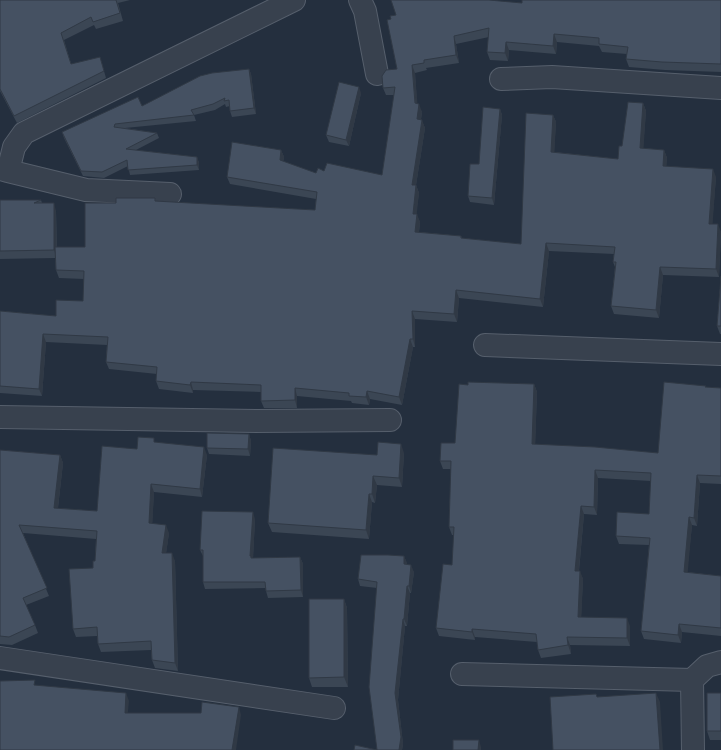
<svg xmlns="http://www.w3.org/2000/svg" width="721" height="750" viewBox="0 0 721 750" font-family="'Nunito Sans',sans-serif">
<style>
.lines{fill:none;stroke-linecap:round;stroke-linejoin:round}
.street-casing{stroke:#565f6c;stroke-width:24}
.street{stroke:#38414e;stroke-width:22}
.wall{fill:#3b4654}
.shaded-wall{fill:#303945}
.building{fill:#455162;stroke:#303945}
</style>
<rect width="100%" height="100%" fill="#242f3e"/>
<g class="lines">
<g class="street-casing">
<path id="street" d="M360,0L365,11L377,74
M501,79L552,77L721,88
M0,169L8,171L14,147L24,133L294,0
M8,171L86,190L170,194
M485,345L721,354
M0,417L256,421L390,420
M0,658L334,708
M462,674L692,680L693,750
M692,680L707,666L721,662"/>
</g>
<use href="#street" class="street"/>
</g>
<path class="wall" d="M0,0H130L118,3L123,21L96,29L94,25L64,40L71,64H102L106,78L17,123L0,91Z
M721,0V72L665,70L629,67L626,59L627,54L602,52L599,46L557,42L556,54L509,50L508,61L490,60L487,52L489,37L456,44L459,63L426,68L427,70L415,73L417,104L422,112L421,119L425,128L416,185L419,193L416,214L420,222L419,232L461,236L462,238L521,244L553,115L556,122L554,152L618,159L622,146L643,103L646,111L643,148L664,150L667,158L666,166L716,177L712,224L721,232L719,277L663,275L659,318L614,314L611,306L615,267L613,262L614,254L549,251L543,307L459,298L457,322L415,319V347H413L402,405L370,399L369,405L352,403L351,401L297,396V408H264L261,401V392L193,390V393L159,389L156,381L157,374L109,369L106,362L107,345L46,342L42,396L0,393V311L56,316L83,301L84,279L59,278L56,270L55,258L0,259V200H41L42,203L56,211L57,247H85L116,203L155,198L157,202L315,210L316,199L230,184L227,177L281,150L284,157L283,162L316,173L324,171L382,175L394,95H386L383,88L397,69L387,20L522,3Z
M249,69L251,74L256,114L232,117L230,111V106L226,107L225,104L215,110L194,115L196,121L125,128L157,133L159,138L136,150L197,157L199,163V170L130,175L128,166L104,178L83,176L64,138L62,132L142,106Z
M361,93L349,146L329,142L326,135Z
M500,109L502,115L494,205L470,202L468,196L479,164Z
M721,276V334H720L717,326Z
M534,384L537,392L535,444L658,453L706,386V387L721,388V484L700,483L697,526L692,525L687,572L721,576V636L682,632L681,643L644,639L641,631L649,545L619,544L616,536L649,514L651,481L598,478L597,515L584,514L579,571L583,579L581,617L630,626V646L570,645L571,654L541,658L538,650L537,642L475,637V640L439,636L436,628L452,565L454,535H452L449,527L451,469H443L440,461L455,443L468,385Z
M249,434L251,441L250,456L209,454L207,448Z
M156,442L207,455L202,497L154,492L152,524L169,533L166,553L175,561L178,671L155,668L152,660L151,650L101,652L98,644L97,636L76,637L73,629L95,561L96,539L23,533L49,596L26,605L35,625L38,633L12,645L0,644V450L60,455L63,463L58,508L97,511L137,449Z
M404,453L402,487L377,485L375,503L372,502L369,539L272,532L268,523L377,455Z
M255,519L253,558L300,557L303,564V597L268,598L266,591V588L205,589L203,582V556L200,550Z
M404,556L407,564L414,572L411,593H410L407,626H405L398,700L403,744L402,750H354H377V588L360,586L358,579Z
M344,599L347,608L348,687H312L309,678Z
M721,693V740H710L707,731Z"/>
<path class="shaded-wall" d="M554,34L557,42L556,54L553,46Z
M454,36L456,44L459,63L456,55Z
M506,42L509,50L508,61L505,53Z
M412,65L415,73L418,110L419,104L422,112L420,127L417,119Z
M249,69L251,74L256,114L254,108Z
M359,87L361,93L349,146L346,140Z
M643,103L646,111L643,156L640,148Z
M500,109L502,115L494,205L492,198Z
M553,115L556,122L554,160L551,152Z
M422,120L425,128L415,192L412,185Z
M281,150L284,157L282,168L280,160Z
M664,150L667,158L666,173L663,166Z
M197,157L199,163V170L197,165Z
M713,169L716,177L712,232L709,224Z
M416,185L419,193L416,221L413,214Z
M54,203L56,211L57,258L54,250Z
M417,214L420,222L418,240L415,232Z
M718,224L721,232L719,277L716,269Z
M546,243L549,251L543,307L540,299Z
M660,267L663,275L659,318L656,310Z
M456,290L459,298L457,322L454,314Z
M412,311L415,319V347L413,339Z
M43,334L46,342L42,396L39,389Z
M410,339L413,347L402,405L399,397Z
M191,382L193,390V393L190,385Z
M534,384L537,392L535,452L532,444Z
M295,388L297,396V408L295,400Z
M367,391L370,399L369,405L366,397Z
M249,434L251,441L250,456L248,449Z
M401,444L404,453L402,487L399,478Z
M204,447L207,455L202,497L200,489Z
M60,455L63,463L57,516L54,508Z
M595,470L598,478L597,515L594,507Z
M697,475L700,483L697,526L694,518Z
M373,476L377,485L375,503L372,494Z
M151,484L154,492L152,531L149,523Z
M369,494L372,502L369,539L366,530Z
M581,506L584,514L578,579L575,571Z
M253,512L255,519L253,559L250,556Z
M689,517L692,525L687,580L684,572Z
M166,525L169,533L165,561L162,553Z
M172,553L175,561L178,671L175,663Z
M404,556L407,563L406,571L404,564Z
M300,557L303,564V597L301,590Z
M411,565L414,572L411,593L409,586Z
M580,571L583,579L581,625L578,617Z
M407,586L410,593L407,626L404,619Z
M344,599L347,608L348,687L344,677Z
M627,618L630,626V646L627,638Z
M403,619L405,626L398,700L403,744L402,750H399L395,693Z
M679,624L682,632L681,643L678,635Z
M472,629L475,637V640L472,632Z
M567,637L570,645L571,654L568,645Z
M126,693L129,701L127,721L125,713Z
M656,693L660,702L663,750H660Z
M239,707L241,715L236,750H232Z
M479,740L481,747V750H478Z"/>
<path class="building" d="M0,0H116L120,13L93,22L91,17L61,33L71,64L100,57L104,71L14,116L0,89Z
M391,0H489L522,3V0H721V64L662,62L626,59L628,47L599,44V38L554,34L553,46L506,42L505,53L487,52L489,28L454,36L456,55L424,60V63L412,65L415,103L419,104L417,119L422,120L412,185H416L413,214H417L415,232L461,236V238L521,244L526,113L553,115L551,152L618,159L619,146H622L628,102L643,103L640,148L664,150L663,166L713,169L709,224H718L716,269L660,267L656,310L611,306L616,262H613L615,247L546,243L540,299L456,290L454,314L412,311L413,339H410L399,397L367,391L366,397L349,396V393L295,388V400L261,401V385L191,382L190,385L156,381L157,367L106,362L108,337L43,334L39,389L0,386V311L56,316V300L83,301L84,271L56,270L55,247H85V203H116V198H155V201L315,210L317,192L227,177L232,142L281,150L280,160L316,173L318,168L324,171L327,163L382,175L395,87L383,88L382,76L386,70L397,69L387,20L391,19L390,16L396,15Z
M249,69L254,108L230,111L229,100L224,101L225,98L213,104L191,110L194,115L115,124L114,127L157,133L126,149L197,157V165L128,170L127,160L102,172L81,171L62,132L138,97L142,106L200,76L212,73Z
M339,82L359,87L346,140L326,135Z
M483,107L500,109L492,198L468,196L470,164H479Z
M0,200H41L34,203H54V250L0,251Z
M721,276V326H717Z
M468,382L534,384L532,444L595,447L658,453L664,382L706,386L705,387L721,388V476L697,475L694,518L689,517L684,572L721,576V628L679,624L678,635L641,631L650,538L616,536L617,512L649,514L651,473L595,470L594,507L581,506L575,571H580L578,617L627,618V638L567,637L568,645L538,650L536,634L472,629V632L436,628L443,564L452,565L454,527H449L451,461H440L441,443H455L459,384L468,385Z
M207,433L249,434L248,449L207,448Z
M138,437L154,438V442L204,447L200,489L151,484L149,523L166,525L162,553H172L175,663L152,660L151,641L98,644L97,627L73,629L69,569L93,568V561H95L97,531L19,525L47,588L23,598L35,625L9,637L0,636V450L60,455L54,508L97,511L102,446L137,449Z
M378,442L401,444L399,478L373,476L372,494H369L366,530L268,523L273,448L377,455Z
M202,511L253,512L250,556H251V558L300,557L301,590L266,591L265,582H203V550H200Z
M361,555H388L404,556V564L411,565L409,586H407L404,619H403L395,693L401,737L399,750H354L355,745L377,750L369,687L377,582L358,579Z
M309,599H344V677L309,678Z
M35,680L34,685L126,693L125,713H201L202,702L239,707L232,750H0V681Z
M656,693L660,750H553L550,697L596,694L597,697Z
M707,693H721V731H707Z
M453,740H479L478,750H453Z"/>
</svg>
